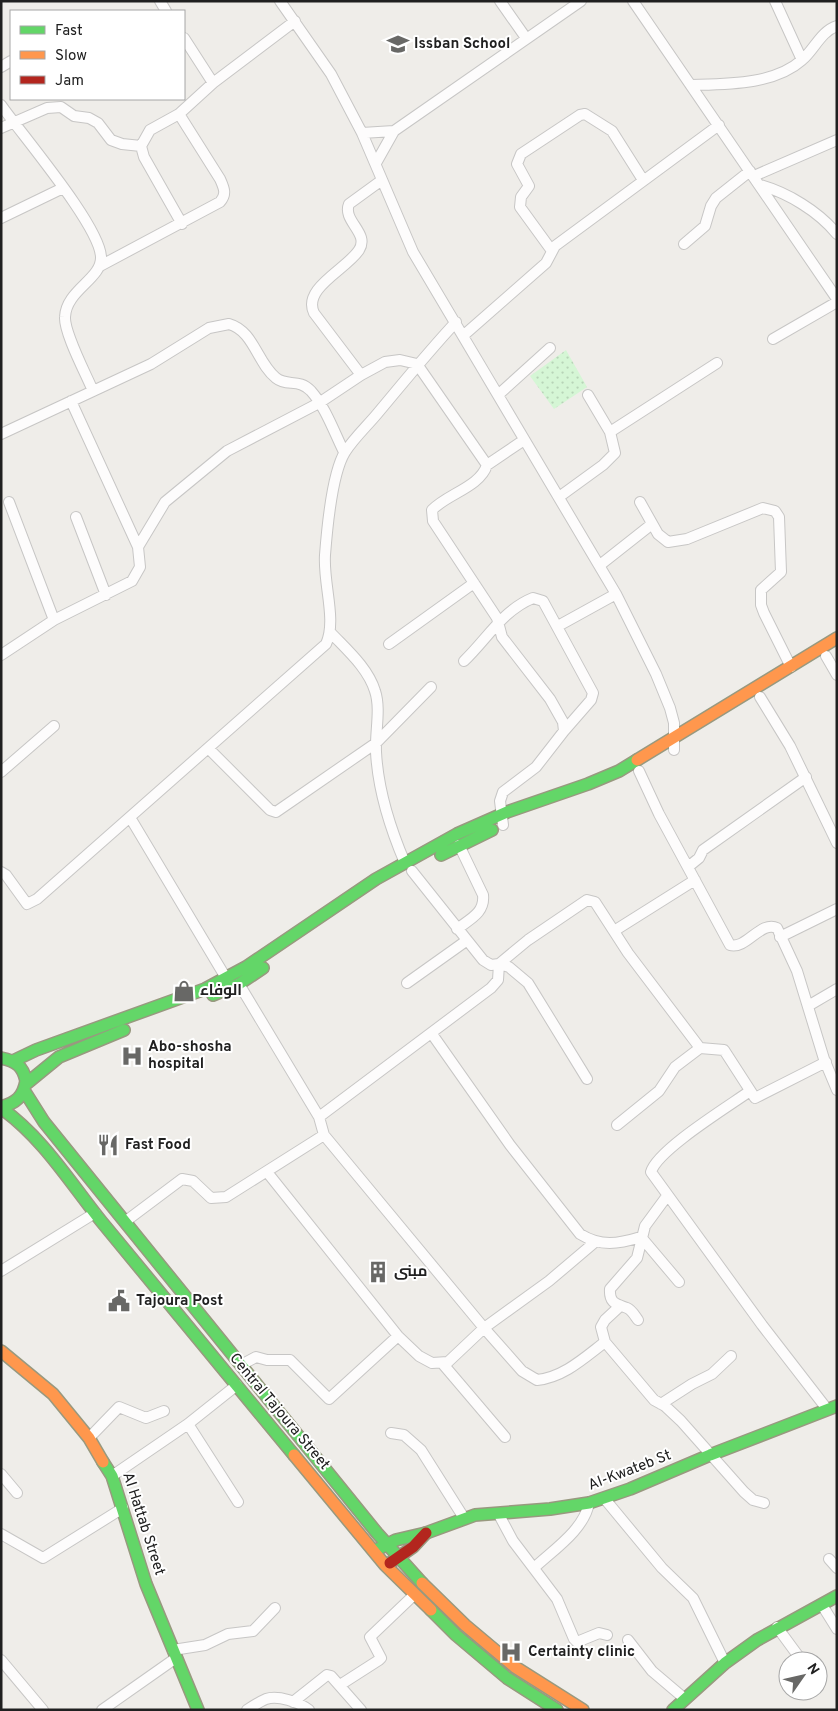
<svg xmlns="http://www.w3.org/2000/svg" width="838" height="1711" viewBox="0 0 838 1711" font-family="Overpass,Cairo,sans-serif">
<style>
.park{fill:url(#park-dots)}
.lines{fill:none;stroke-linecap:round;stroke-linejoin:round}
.street-casing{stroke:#c7c6c5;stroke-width:12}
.fast-casing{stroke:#98997f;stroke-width:14}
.slow-casing{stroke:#98997f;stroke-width:14}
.jam-casing{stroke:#98997f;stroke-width:14}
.street{stroke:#fdfcfc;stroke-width:10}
.fast{stroke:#63d668;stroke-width:11}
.slow{stroke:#ff974d;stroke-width:11}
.jam{stroke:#b3261e;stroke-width:11}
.labels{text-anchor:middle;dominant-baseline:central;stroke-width:4;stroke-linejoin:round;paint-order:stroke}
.poi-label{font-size:15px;font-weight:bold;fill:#202020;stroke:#fff;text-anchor:start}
.street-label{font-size:15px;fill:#202020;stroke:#fff}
</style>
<defs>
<pattern id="park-dots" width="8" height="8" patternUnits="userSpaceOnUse" patternTransform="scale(1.25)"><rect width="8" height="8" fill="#d5f6d5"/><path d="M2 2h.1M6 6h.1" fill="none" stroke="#b7d3b7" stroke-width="1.8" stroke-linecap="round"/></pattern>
</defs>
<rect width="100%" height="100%" fill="#efede9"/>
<path class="park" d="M566,350L587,387L554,409L530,376Z"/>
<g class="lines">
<g class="street-casing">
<path id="street" d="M160,1L166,11
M280,1L331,74L362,133L413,252L616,594L656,674L670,708L674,723V750
M500,1L526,38
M633,1L837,299
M775,1L802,60
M184,38L213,83
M1,67L11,61
M691,85C726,84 774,85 802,60C814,50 821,31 837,26
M1,105C22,135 100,226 101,257C102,279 66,290 65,317C64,333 86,374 93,391
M1,128L47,108L61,107L74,116L89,118L98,123L111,140L122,144L141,146
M362,133L394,131
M376,163L394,131L581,1
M754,176L837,140
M760,185C788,193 818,211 837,234
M1,218L63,188
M182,224L144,157L141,146L150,130L179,114L213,83L295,21
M684,244L705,226L711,206L716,198L750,171
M552,251L520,207L521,197L529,186L517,164L521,154L580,115L585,114L612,131L643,180
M100,266L220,202C227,194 224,188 220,179L179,114
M464,335L546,263L555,246L719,125
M773,339L837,302
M361,375L314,313C302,288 347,269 359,250C370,233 342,221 349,204L382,180
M498,395L550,348
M610,432L717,363
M1,434L151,364L209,328L229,324C254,331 257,363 276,378C287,387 299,378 311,391C326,408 334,432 344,452
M487,465C480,487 447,494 432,510L433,521L497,618L502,637L550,699L563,722L564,731L536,767L503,792L500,801L503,825
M559,497L603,465L615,453L610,432L588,395
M640,502L658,534L668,542L687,539L763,508L775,511L779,517L781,572L761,590V605L764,613L791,667
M76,517L106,595
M138,547L165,502L227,451L319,403L361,375L385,362L400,360L417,364L487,465L524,440
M600,565L652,524
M54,620L132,581L140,567L138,547L71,401
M558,626L616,594
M331,633C347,650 368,668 375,691C381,709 375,732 376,752C378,790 390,828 405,863
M389,644L474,583
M1,655L54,620L9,502
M826,656L837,675
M464,661C487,639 503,610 533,598L543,601L593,693L591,700L564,731
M760,697L790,746L837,843
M208,748L270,810L276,812L376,743L431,687
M639,771L659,814L730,945C746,950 761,920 777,928L797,971L824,1059L837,1090
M1,772L54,726
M131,819L226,978
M688,867L699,858L703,850L806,777
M412,871L483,960L491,965L499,964L509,967L528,983L587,1079
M1,872L6,875L27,904L37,899L326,644C337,620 323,584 325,555C327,529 332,473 345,452C354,438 367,426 377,414C403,383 428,352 456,322
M457,929C470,919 485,913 483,895L459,845
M614,931L695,880
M780,937L837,909
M407,983L466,941
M239,984L319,1117L324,1135L484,1328L522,1371L537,1380C564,1377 584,1358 605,1342
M808,1006L837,989
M432,1034L510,1145L580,1234C601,1247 618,1244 641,1237
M750,1091C729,1106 657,1150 651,1172L762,1325L827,1409
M319,1117L491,988L498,980L499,964L528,940L587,900L595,902L628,953L700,1048
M617,1125L659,1091L675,1067L700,1048L724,1050L755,1098L826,1062
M267,1172L398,1336L419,1356L432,1363L448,1362L484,1328L549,1281L595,1242
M126,1221L182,1179L193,1181L211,1198L226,1197L324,1135
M641,1237L679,1282
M1,1271L95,1213
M619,1307L605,1320L601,1327L605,1342L654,1400L665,1406L681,1421L744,1492L753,1500L764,1503
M638,1320C635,1316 632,1310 627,1308C617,1304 609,1304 610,1289L637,1258L645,1226L667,1196
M442,1363L505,1437
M241,1365L256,1357L267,1360H290L329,1399L398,1336
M661,1404L692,1384L712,1374L731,1356
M188,1424L238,1502
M391,1433L404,1435L421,1450L464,1518
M89,1438L119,1407L146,1418L164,1411
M1,1474L17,1493
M112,1476L188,1424L237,1385
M604,1498L662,1568L693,1598L725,1663
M498,1513L513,1541L557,1599L574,1639L577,1642L599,1633L607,1635
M1,1534L43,1558L123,1508
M829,1559L837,1568
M534,1568C553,1550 584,1530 589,1503
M822,1605L837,1629
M777,1627L802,1661
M628,1640L652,1671L685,1699
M173,1650L205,1645L228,1634L253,1631L275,1608
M1,1660L43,1710
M340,1685L379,1660L381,1658L370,1637L414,1595
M293,1702L327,1675L331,1676L361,1710
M102,1710L176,1658
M247,1710C253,1706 259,1702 266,1699C278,1695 299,1702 309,1710"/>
</g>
<g class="fast-casing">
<path id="fast" d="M441,855L492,830
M213,995L239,984L263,968
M1,1058C16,1061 23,1066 26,1081C23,1097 16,1103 1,1107
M13,1061L36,1050L205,989L246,967L376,879L457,834L507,812L588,784L619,771L637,760
M26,1084L59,1057L124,1030
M25,1092L44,1122L377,1533L422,1583
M1,1108C43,1138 69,1181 101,1221C165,1299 230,1377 294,1455
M103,1462L112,1476L146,1584L198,1710
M378,1549L396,1540L426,1533L475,1515L550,1509L589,1503L630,1489L710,1455L837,1406
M431,1610L456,1635L507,1678L557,1710
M673,1710L725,1663L757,1640L837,1596"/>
</g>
<g class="slow-casing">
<path id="slow" d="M637,760L837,638
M1,1351L53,1394L89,1438L103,1462
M294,1455L385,1565L431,1610
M422,1583L465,1625L515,1667L583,1710"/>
</g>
<g class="jam-casing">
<path id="jam" d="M390,1563L413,1547L426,1533"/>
</g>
<use href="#street" class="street"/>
<use href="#fast" class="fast"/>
<use href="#slow" class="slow"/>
<use href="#jam" class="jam"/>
</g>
<defs>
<g id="school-bare" transform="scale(1.725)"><path d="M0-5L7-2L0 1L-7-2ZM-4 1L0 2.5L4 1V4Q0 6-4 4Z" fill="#686866" stroke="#fff" stroke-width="2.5" paint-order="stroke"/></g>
<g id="shop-bare" transform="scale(1.725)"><path d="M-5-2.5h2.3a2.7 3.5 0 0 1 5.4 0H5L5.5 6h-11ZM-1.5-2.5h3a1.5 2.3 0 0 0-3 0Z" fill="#686866" stroke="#fff" stroke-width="2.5" paint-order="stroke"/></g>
<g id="hospital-bare" transform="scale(1.725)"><path d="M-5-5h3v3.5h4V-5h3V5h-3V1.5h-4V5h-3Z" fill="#686866" stroke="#fff" stroke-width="2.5" paint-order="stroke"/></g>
<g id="restaurant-bare" transform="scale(1.725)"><path d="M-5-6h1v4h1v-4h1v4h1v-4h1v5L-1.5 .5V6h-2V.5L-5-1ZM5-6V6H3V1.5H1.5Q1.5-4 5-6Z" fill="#686866" stroke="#fff" stroke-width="2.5" paint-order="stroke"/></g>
<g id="building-bare" transform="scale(1.725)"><path d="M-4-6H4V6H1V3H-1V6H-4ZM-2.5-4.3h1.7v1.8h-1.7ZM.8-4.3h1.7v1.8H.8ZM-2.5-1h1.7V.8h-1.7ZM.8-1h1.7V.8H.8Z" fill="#686866" stroke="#fff" stroke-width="2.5" paint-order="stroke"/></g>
<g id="civic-bare" transform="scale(1.725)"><path d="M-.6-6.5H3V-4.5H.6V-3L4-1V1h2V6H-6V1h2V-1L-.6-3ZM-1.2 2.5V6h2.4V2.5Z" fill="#686866" stroke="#fff" stroke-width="2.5" paint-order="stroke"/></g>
</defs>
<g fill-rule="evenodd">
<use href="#school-bare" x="398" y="44"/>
<use href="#shop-bare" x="184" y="991"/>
<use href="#hospital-bare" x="132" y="1056"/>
<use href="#restaurant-bare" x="108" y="1145"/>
<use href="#building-bare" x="378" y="1272"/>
<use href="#civic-bare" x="119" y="1301"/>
<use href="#hospital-bare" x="511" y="1652"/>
</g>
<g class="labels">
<g class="poi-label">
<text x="414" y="44">Issban School</text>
<text x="200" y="991">الوفاء</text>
<text x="148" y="1047">Abo-shosha<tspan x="148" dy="17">hospital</tspan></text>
<text x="125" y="1145">Fast Food</text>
<text x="394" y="1272">مبنى</text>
<text x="136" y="1301">Tajoura Post</text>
<text x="528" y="1652">Certainty clinic</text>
</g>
<g class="street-label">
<text transform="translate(279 1412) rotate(50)">Central Tajoura Street</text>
<text transform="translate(630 1471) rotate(-21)">Al-Kwateb St</text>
<text transform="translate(143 1524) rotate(72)">Al Hattab Street</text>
</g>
</g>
<rect width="838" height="1711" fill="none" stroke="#202020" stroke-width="5"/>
<rect x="10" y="10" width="175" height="90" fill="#ffffff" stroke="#a6a6a6"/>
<rect x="20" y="26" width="25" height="8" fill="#63d668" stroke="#a6a6a6"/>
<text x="55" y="35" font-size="15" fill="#202020">Fast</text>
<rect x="20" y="51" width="25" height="8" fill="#ff974d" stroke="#a6a6a6"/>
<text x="55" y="60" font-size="15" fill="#202020">Slow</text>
<rect x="20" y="76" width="25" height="8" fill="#b3261e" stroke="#a6a6a6"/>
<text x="55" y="85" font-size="15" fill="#202020">Jam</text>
<g transform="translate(803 1676) rotate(56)"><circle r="24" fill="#ffffff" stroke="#a6a6a6"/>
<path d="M0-4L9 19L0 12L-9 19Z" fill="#686866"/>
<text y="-8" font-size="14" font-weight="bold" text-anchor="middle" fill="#202020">N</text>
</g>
</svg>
